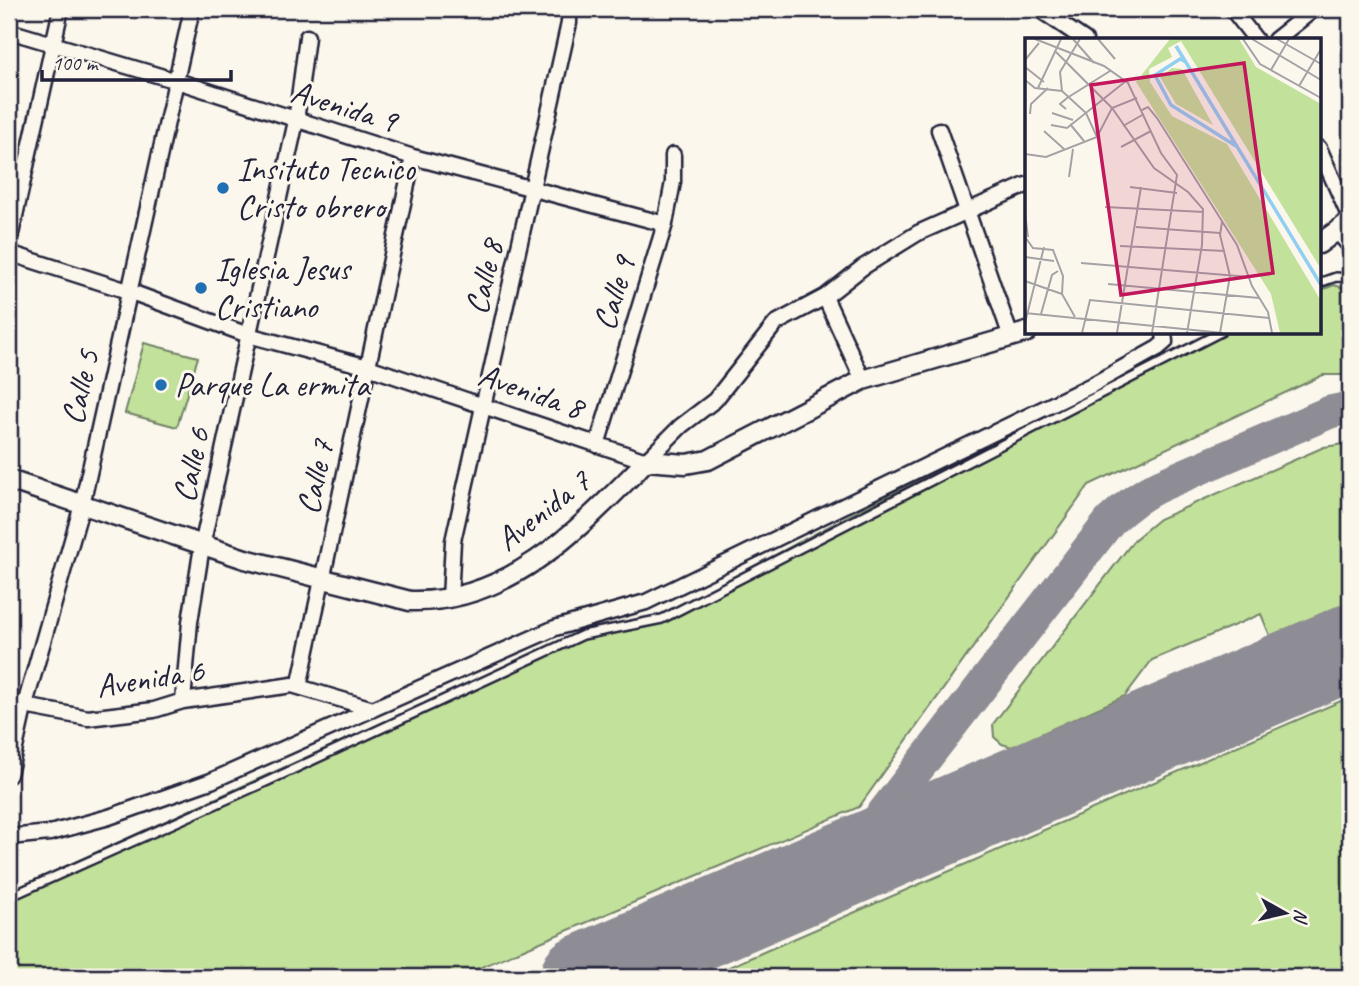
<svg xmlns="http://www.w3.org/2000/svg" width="1359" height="986" viewBox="0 0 1359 986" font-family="Caveat,sans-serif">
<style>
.green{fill:#c2e19a;stroke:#72826a;stroke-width:2}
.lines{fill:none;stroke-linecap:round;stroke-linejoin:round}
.taxiway{stroke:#8e8c94;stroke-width:33}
.runway{stroke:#8e8c94;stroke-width:86}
.service-casing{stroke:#22223b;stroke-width:12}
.minor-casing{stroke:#22223b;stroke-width:19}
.tertiary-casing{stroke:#22223b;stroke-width:23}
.service{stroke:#fbf7ec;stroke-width:7}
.minor{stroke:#fbf7ec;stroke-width:14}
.tertiary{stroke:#fbf7ec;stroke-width:18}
.poi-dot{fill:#1f6fb2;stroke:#fbf7ec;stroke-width:2.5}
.labels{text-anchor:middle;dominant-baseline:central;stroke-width:6;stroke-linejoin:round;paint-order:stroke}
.street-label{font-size:33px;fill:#22223b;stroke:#fbf7ec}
.poi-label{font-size:33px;fill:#22223b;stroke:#fbf7ec;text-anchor:start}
.inset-river{fill:none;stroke:#91cff2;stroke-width:3.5}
.inset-road{fill:none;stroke:#a4a2a5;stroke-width:2}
.view{fill:#c2185b;fill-opacity:0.15;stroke:#c2185b;stroke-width:3.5}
.inset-edge{fill:none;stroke:#22223b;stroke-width:3.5}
</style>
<rect width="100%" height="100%" fill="#fbf7ec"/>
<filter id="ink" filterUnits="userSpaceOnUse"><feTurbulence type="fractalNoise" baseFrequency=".0143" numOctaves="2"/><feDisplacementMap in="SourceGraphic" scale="14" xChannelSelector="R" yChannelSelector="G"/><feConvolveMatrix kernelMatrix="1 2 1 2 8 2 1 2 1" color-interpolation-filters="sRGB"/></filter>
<g filter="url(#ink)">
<path class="green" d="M1334,285L1350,290V375H1323L1089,485L859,807L458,977H9V892L576,635L664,614L878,500L1165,358L1224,333L1319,332V291Z
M144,343L198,357L177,427L125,413Z
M1344,444L1350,447V602L1270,636L1261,614L1152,660L1125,696L1012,747L1002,744L994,737L993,724L1135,539L1159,519L1324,447Z
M1350,697V977H706Z"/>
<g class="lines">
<path class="taxiway" d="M842,866L1110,521C1125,507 1140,495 1159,486L1330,412L1350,408"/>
<path class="runway" d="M583,977L1350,647"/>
<g class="service-casing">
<path id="service" d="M1335,234L1350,252
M1319,283L1336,277L1350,278
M9,897L268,781L583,635L662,619L1221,332"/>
</g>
<g class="minor-casing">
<path id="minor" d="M1039,9L1085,40
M1232,9L1256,40
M9,31L177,81L413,157L665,224
M1275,40L1314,9
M939,130L1011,337
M1319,148L1350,218
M9,243L61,9
M9,253L131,292L248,335L368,367L646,461L681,426L715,400L776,323L825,297L863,267L918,233L1026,185
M825,297L863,380
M597,445L665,224L673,182V155
M450,599L453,541L569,23V9
M299,687L413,157
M183,701L190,622L202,546L296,121L307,37
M9,703L88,718L154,710L183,701L292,685L373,709
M9,775L24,708L82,505L192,9
M9,837L50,833L109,817L211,781L555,628L646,602L1092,385L1158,348L1165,342L1164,332"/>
</g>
<g class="tertiary-casing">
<path id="tertiary" d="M1319,244L1350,221
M9,480L245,559L410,601C510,604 582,526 646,461L686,464L708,460L863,380L1027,332"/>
</g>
<use href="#service" class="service"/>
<use href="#minor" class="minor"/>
<use href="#tertiary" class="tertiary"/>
</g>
</g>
<g class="poi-dot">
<circle cx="223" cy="188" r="7"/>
<circle cx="201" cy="288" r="7"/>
<circle cx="161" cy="385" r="7"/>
</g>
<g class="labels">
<g class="street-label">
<text transform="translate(344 106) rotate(17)">Avenida 9</text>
<text transform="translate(484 277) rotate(-77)">Calle 8</text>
<text transform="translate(614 293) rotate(-73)">Calle 9</text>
<text transform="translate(80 387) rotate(-77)">Calle 5</text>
<text transform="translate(531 391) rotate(19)">Avenida 8</text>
<text transform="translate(191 465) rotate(-78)">Calle 6</text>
<text transform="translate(315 477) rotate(-78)">Calle 7</text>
<text transform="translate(543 510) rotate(-38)">Avenida 7</text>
<text transform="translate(150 678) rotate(-9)">Avenida 6</text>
</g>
<g class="poi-label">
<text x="237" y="169">Insituto Tecnico<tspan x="237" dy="38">Cristo obrero</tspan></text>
<text x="215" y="269">Iglesia Jesus<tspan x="215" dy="38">Cristiano</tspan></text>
<text x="175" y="385">Parque La ermita</text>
</g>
</g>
<g transform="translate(1025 38)">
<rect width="296" height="296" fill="#fbf7ec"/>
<path d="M145,1H214L231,29L296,66V231L156,3L143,10L147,19L124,31L125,44L147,78L202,106L296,263V295H255L246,256L111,44ZM147,30L157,31L188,87L151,66L135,39Z" fill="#c2e19a"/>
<path class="inset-river" d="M151,8L296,247M161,24L155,21L130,37L146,67L211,108"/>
<path class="inset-road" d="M10,1L79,28L103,45L136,115L152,137L127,295M48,1L69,25M73,1L90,21M218,1L235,26L296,60M227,1L296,42M252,1L296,26M31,14L87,70L129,130L163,154L178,171L177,207L162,295M0,22L14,5M0,29L19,44M246,32L264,1M0,42L10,50L37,53L61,75L72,99M274,48L296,11M13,50L36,1M37,53L35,34L55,1M41,71L35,66L42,60L85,33M117,72L123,69L132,80L212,207L227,248L243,274L247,295M27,75L48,82M5,76L6,66L23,50M45,86L59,103M26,87L42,90L101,43M98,88L119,76M19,93L39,111M96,109L126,93M0,116L21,119L72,99L87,70L112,60M44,139L48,111M105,149L152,155M80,169L179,174M0,175L3,199M111,189L195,195M0,199L8,210L28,212L38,238L37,256L50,279M95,208L200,213M0,219L29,223M56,225L225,239M0,243L37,256M83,246L234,260M0,275L198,295M16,276L27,237L33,233M0,285L19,209M57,295L65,262L244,280M92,295L116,149M195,295L205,238L195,197L197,184"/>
<path class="view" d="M219,25L248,235L96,257L66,47Z"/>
<rect width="296" height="296" class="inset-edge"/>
</g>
<rect width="1359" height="986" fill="none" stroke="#fbf7ec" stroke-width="35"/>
<rect x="18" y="18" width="1324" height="951" fill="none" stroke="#22223b" stroke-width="2.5" filter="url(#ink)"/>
<g transform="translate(1285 913) rotate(98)" stroke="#fbf7ec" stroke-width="5" paint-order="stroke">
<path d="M0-5L12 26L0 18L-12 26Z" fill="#22223b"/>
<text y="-10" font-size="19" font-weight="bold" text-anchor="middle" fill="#22223b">N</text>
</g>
<path d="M42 70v10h189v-10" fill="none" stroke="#22223b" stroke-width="3.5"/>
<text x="52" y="70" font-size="21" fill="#22223b" stroke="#fbf7ec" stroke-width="5" paint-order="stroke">100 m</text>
</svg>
